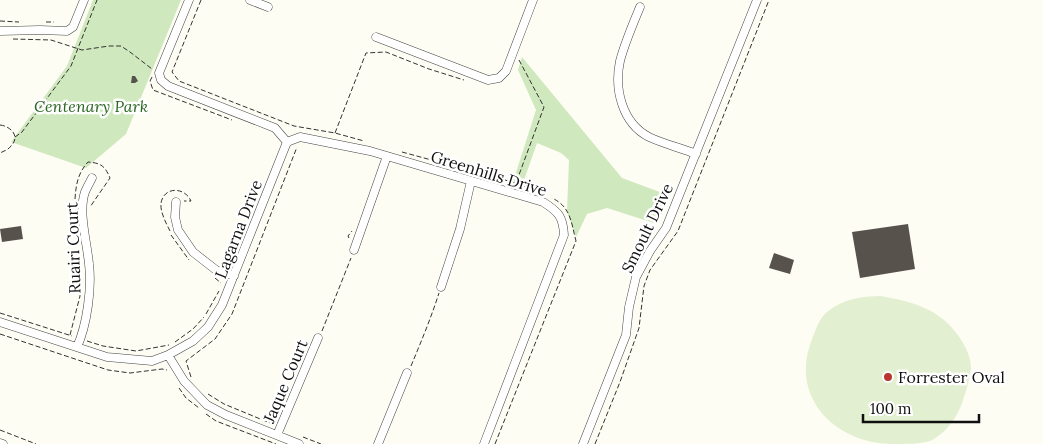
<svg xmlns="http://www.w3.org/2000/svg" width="1043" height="444" viewBox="0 0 1043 444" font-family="Lora,serif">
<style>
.green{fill:#d0e8be}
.pitch{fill:#e2efd0}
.building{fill:#58524d}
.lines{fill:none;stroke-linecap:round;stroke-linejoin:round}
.minor-casing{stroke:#434343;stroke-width:9}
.path{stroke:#323232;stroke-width:1;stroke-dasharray:5 2.5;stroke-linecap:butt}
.minor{stroke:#fff;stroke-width:8}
.poi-dot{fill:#b9352f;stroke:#fff;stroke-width:2}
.labels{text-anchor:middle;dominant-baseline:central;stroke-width:5;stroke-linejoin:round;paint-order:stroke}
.park-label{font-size:16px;font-style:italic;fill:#2b6523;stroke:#fff}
.street-label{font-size:16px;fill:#101010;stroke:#fff}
.poi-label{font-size:16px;fill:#101010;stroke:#fff;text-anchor:start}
</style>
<rect width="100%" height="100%" fill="#fefdf4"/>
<path class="green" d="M93,0H181L126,134L86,168L11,142L67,66Z
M522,57L622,178L668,195L657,224L607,208L587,214L576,237L567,211L569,160L561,153L537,143L522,186L513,182L536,110L518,70Z"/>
<path class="pitch" d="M881,296C915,302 944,310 963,343C967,350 971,359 971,368C970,377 967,388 964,397C959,415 947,433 930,441C919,444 906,444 893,444C837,444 790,399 811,342C815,332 819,318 827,312C843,299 861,296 881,296Z"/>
<path class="building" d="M132,76H135L138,81L135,83H131Z
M908,224L915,269L860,278L852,232Z
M21,226L23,239L2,242L0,229Z
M774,253L794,260L790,274L769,268Z"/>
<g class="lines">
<g class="minor-casing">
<path id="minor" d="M250,0L268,7
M640,7C633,24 625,42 620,61C614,89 622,123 649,137C664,144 681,148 696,154
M0,31L40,30L67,31L73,27L84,0
M376,37L488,80L499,78L506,71L533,0
M287,142L300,137L370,151L543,202C559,212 563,217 564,235L484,444
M176,202L175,217L178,230L193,252L216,270L234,276
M354,250L387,156
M441,287L460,229L471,181
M0,322L107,357L152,361L168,355L193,341L208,327L222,305L287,142L275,128L168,86L161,80L159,73L189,0
M77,347C87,325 92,288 89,264C87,242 78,212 85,192C87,187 90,182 92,178
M168,355L184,381L207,405L226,415L299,444
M277,435L318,338
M0,443L3,444
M378,444L407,373
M583,444L626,335L629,307L636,277L650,251L666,228L757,0"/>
</g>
<path class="path" d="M201,0L172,72L179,81L294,126L335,133L364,141
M0,21L19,22
M46,22H54
M13,39L51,40L82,50L109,46H121L130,52L152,69
M152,77L150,81L153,90L232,120
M0,125C10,126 21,136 11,146C8,150 4,151 0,153
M335,133L366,53L386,52L429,69L464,80
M15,137L22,132L71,66L97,0
M402,152L516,183L544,107L519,60
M517,183L541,193
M75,199C76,184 78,173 88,162C101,163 105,166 110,178L90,207
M170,231C166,223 160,212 161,203C164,186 185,187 191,201H184
M171,235L189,260
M349,238L348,236L352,231
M215,278L221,283
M0,313L72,336
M206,314L219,291
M322,331L351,258
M0,334L108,370L130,373L162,369L167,370
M70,335L80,296L78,248
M87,341L103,346L136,351L169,345
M175,342L193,329L204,317
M411,366C421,342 431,318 439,293
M191,377L186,361L215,339L232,314L297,147
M179,388L186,398L199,408
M208,394L224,404L270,423
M206,414L216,421L276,444
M0,430L36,444
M303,437L321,444
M495,444L576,241C571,222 571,207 552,198
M595,444L620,382L639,328L644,286L650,270L678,231L769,0"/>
<use href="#minor" class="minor"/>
</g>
<circle class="poi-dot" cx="888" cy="377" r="5"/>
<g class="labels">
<g class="park-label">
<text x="91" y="106">Centenary Park</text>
</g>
<g class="street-label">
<text transform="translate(489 173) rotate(17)">Greenhills Drive</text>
<text transform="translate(647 228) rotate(-64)">Smoult Drive</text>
<text transform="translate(238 229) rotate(-69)">Lagarna Drive</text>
<text transform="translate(73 248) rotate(-92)">Ruairi Court</text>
<text transform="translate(285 381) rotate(-67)">Jaque Court</text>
</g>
<g class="poi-label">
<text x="898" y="377">Forrester Oval</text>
</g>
</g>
<path d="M863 414v8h116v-8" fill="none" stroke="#101010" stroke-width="2.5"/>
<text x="870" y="414" font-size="15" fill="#101010" stroke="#ffffff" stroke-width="4" paint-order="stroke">100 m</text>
</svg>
